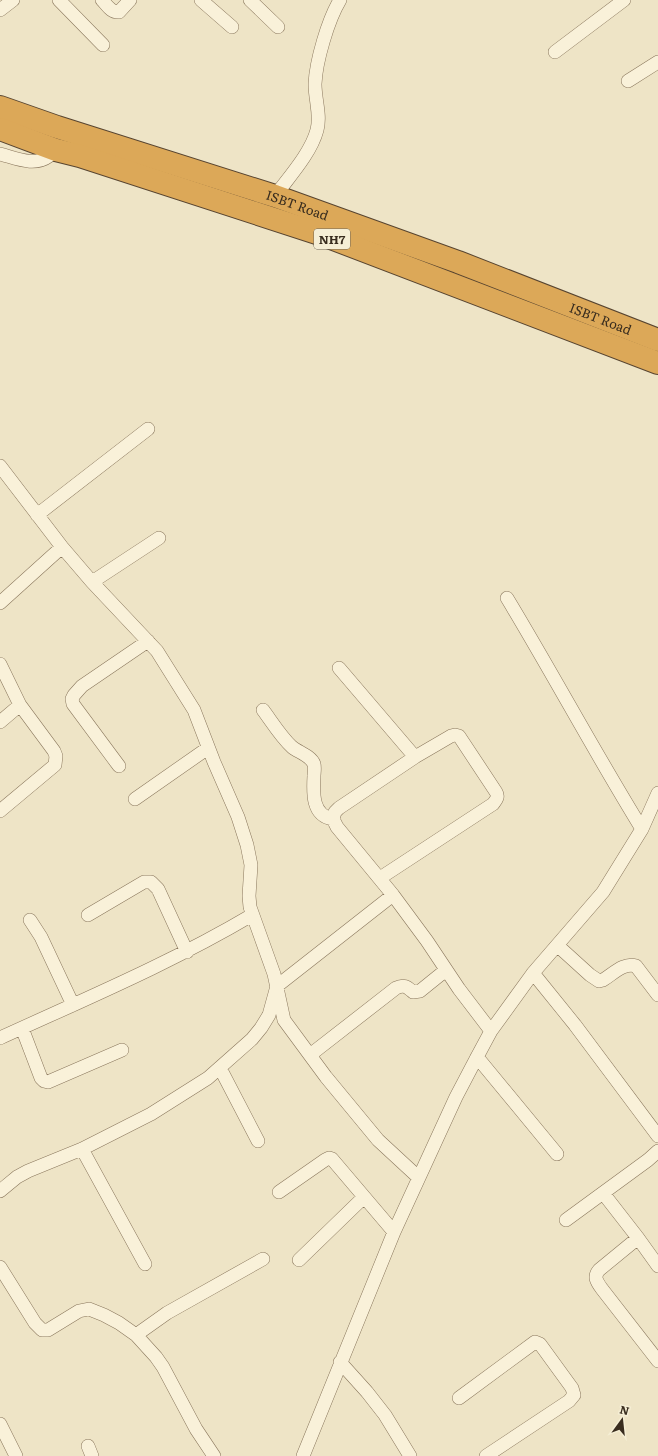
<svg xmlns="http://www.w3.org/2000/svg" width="658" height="1456" viewBox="0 0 658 1456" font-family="Literata,serif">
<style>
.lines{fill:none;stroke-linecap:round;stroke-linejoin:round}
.street-casing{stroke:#89765c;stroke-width:14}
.highway-casing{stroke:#574430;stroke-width:24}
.street{stroke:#f9f1d9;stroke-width:13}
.highway{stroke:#dca858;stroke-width:22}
.labels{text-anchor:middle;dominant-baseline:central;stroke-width:3;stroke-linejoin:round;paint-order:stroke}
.shield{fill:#f5eed5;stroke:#716756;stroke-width:1}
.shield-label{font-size:12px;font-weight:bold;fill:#392d1f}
.street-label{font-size:13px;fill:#392d1f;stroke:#f5eed5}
</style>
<rect width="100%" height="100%" fill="#eee4c6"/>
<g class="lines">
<g class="street-casing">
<path id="street" d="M59,0L103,45
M102,0C107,5 111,13 119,12L130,0
M201,0L232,27
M250,0L278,27
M0,10L13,0
M555,52L624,0
M628,81L658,62
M0,154C16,158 34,167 49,156C53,153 56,151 57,147
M275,196C289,177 311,153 317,130C321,115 315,100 315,84C316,61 328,20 340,0
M0,466L62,547L92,582L157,651L194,710L214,762L238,817L247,845L251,865L249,896L250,907L274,974L284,1020L326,1077L378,1140L418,1177
M37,515L148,429
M92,582L159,538
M507,598C553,674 595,753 642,829
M0,603L62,547
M0,664L20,705L54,751L56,756L55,765L0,811
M339,668L415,757
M263,710C272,722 281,737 292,747C298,752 311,756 314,764C315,768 314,773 314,776C313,793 312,816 333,819
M0,722L20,705
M119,766L73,704L72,699L74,695L82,686L148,641
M135,799L208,748
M380,878L493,804C496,800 499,797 496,792L459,736L455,735L451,736L415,757L339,808L335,812L333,819L337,827L393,895L427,941L459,989L491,1031
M88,915L144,882H151L158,889L187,952
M30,920L41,937L73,1005
M558,946L590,975L599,981L603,980C613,974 624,962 636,966L658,995
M533,973L575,1025L658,1136
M22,1028L41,1078L44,1081L48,1082L122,1050
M0,1038C85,999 171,963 252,915
M310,1055L396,988C404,984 407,987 413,992L420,991L446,970
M477,1057L557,1154
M220,1068L258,1141
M82,1149L145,1264
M0,1191L17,1177L28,1171L82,1149L151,1114L208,1078L252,1039L261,1028L269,1015L277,986L393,895
M279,1192L325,1160L329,1158L332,1159L394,1232
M603,1193L638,1238L658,1266
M566,1220L648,1160L658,1151
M638,1238L599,1270C593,1277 597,1282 602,1289L658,1361
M299,1260L364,1197
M0,1267L35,1323L42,1330H48L79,1311L89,1309L104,1315L119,1323L136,1335L156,1357L163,1367L196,1429L214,1456
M136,1335L167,1313L263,1259
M340,1362L367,1392L385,1415L410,1456
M459,1398L535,1342L540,1344L572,1388L574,1395L569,1401L486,1456
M0,1424L16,1456
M88,1446L92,1456
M303,1456L394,1232L456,1097L477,1057L491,1031L533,973L603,892L642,829L658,793"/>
</g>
<g class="highway-casing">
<g id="highway">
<path id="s1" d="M0,107L57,127L275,196L458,262L658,340"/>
<path d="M0,129L56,150L80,156L323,235L658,363"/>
</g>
</g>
<use href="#street" class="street"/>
<use href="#highway" class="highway"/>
</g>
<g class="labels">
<rect class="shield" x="314" y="229" width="36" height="20" rx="3"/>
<g class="shield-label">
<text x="332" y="239">NH7</text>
</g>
<g class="street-label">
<text stroke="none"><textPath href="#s1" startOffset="313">ISBT Road</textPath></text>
<text stroke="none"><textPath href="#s1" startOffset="637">ISBT Road</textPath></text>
</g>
</g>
<g transform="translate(622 1420) rotate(15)" stroke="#f5eed5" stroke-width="3" paint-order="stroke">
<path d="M0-3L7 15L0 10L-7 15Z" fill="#392d1f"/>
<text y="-6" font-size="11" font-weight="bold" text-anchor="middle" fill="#392d1f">N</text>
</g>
</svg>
